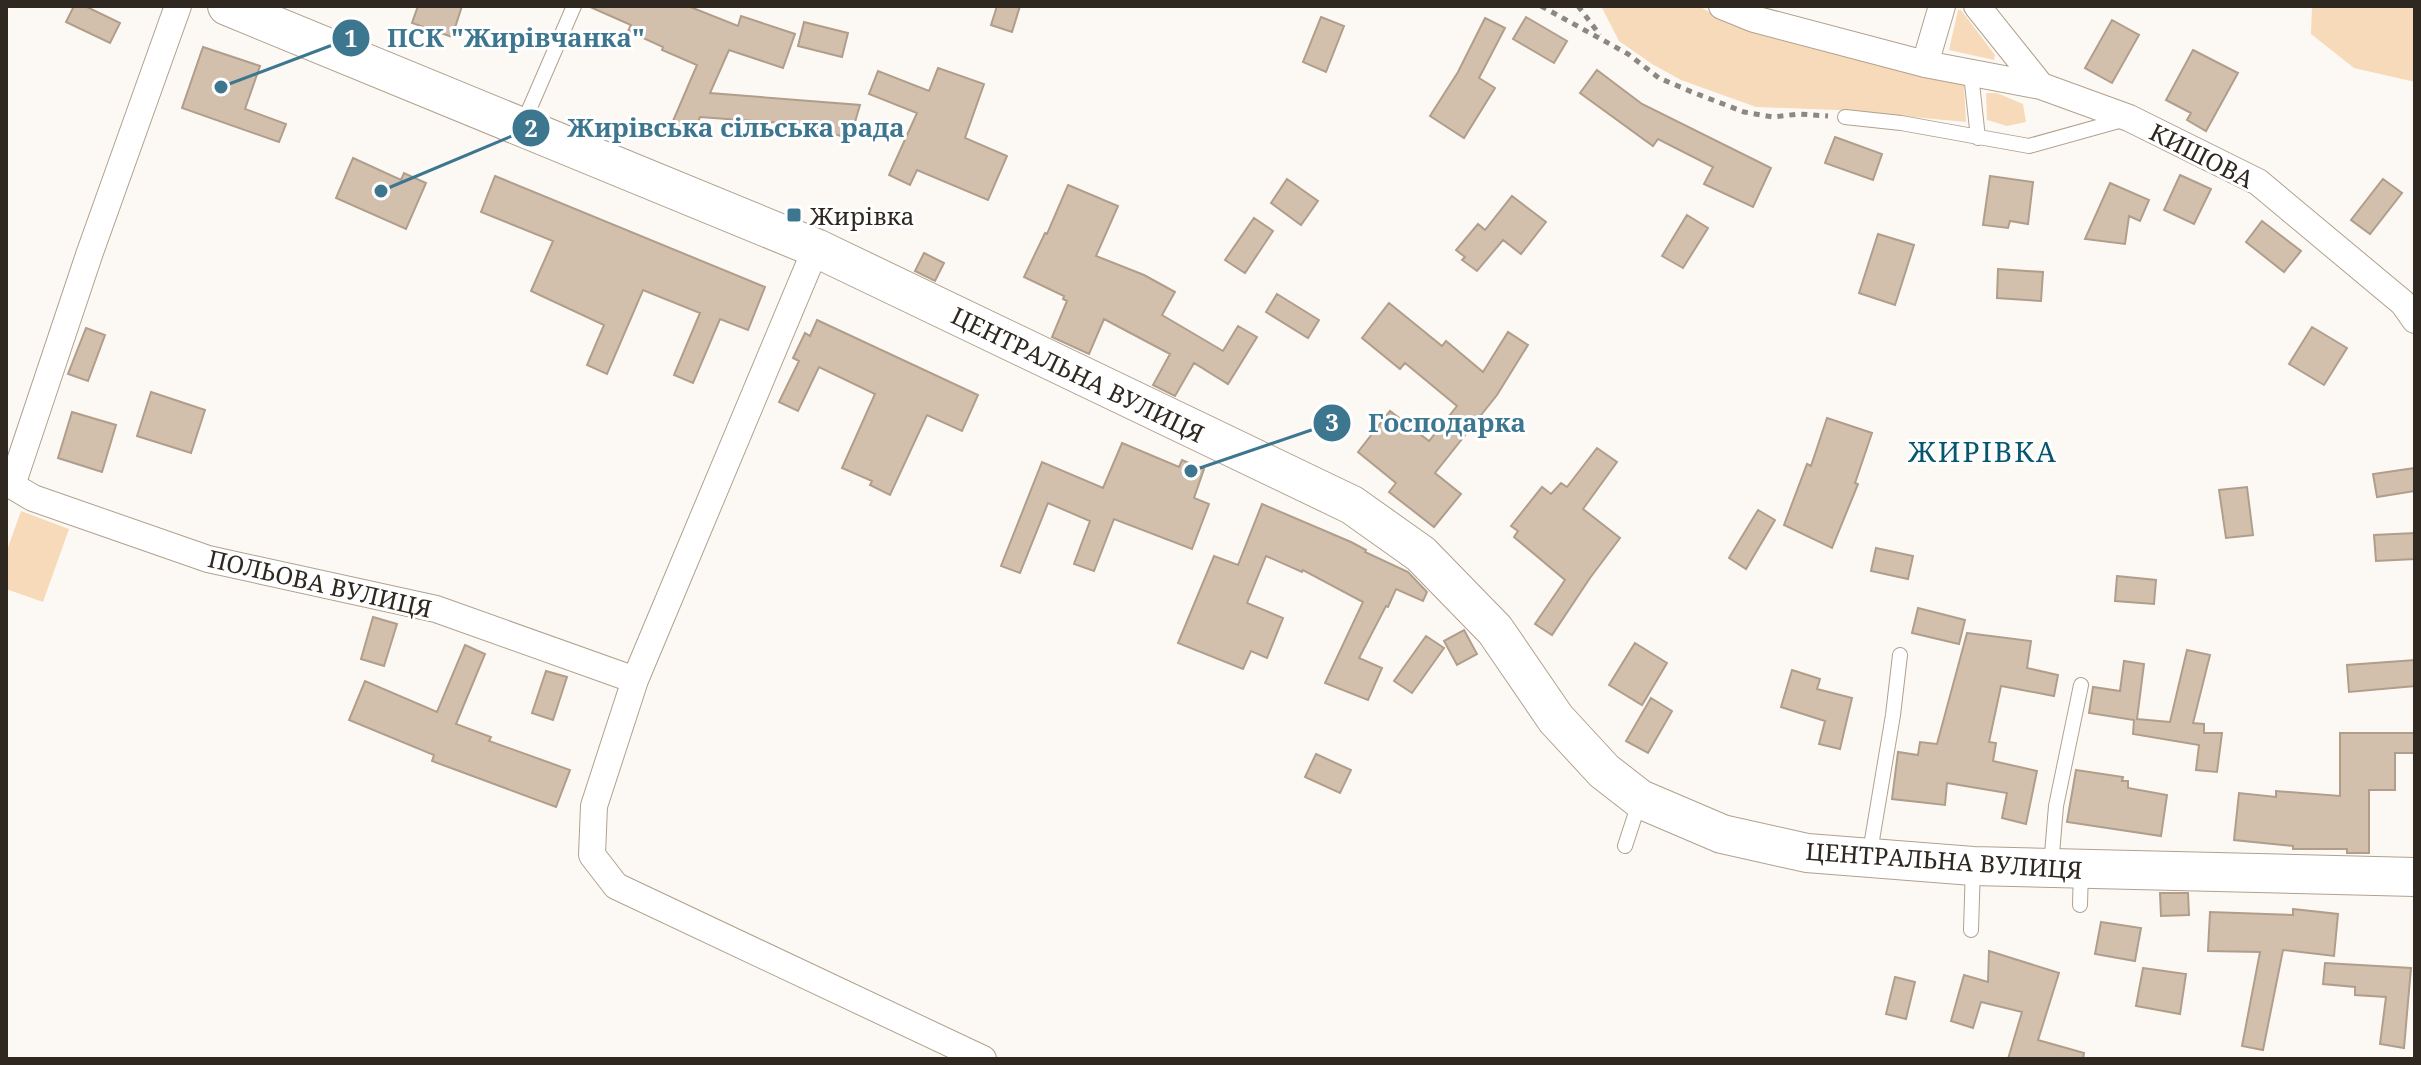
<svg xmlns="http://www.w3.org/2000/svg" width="2421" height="1065" viewBox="0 0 2421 1065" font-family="'Noto Serif',serif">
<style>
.green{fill:#f7dab9}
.building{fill:#d2c0ad;stroke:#b09e8b;stroke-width:2}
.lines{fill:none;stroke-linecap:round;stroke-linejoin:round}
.lane-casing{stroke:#b1a08d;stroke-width:16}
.street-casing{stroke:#b1a08d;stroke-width:28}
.secondary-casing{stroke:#b1a08d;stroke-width:40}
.path{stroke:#8c8881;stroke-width:5;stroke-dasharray:6 6;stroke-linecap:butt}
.lane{stroke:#fff;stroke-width:14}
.street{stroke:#fff;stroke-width:26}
.secondary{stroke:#fff;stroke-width:38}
.poi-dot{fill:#3c768f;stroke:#fff;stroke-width:3}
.labels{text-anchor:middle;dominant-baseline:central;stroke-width:6;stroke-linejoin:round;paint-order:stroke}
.street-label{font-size:24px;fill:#2e2820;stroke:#fff}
.poi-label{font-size:24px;fill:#2e2820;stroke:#fff;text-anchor:start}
.quarter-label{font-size:28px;letter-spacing:2px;fill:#065670;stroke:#fff}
.leader{fill:none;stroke:#3c768f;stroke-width:3}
.callout-dot{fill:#3c768f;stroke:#fff;stroke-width:3}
.mark-label{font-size:24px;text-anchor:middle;font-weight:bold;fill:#fff}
.callout-label{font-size:26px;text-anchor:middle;font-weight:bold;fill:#3c768f;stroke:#fff;stroke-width:6;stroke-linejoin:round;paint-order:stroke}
</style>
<rect width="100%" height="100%" fill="#fcf9f5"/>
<path class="green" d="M1601,6H1699L1714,15L1782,39L1964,85L1966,122L1838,110L1756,107L1681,80L1652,64L1619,41Z
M2312,6H2415V82L2354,68L2311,34Z
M1958,10H1961L1995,55L1994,60L1949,50Z
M1986,93H1997L2023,104L2026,122L2007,126L1987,120Z
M21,511L69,529L43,602L6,589V553Z"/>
<path class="building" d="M74,6H85L120,23L110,43L66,22Z
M418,6H462L452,37L412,23Z
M588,6H688L738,26L741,16L795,34L783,68L729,50L710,93L860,105L850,139L794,121V124L700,117L691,137L670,128L697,65L662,50L663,47L628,31L631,25Z
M997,6H1020L1012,32L991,25Z
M1321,17L1344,26L1326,72L1303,62Z
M1526,17L1567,41L1554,63L1513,39Z
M1485,18L1505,28L1479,78L1495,88L1464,138L1430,116L1458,72Z
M2112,20L2139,35L2112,83L2085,68Z
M804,22L848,33L842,57L798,46Z
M203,47L260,66L245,109L286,124L279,142L182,108Z
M2193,50L2238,73L2206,131L2187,120L2191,113L2166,100Z
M938,68L984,84L965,138L1007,156L988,200L917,170L910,185L889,175L917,113L869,94L878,71L929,91Z
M1597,70L1642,104L1771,168L1753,207L1704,184L1713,167L1658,139L1653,146L1580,93Z
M1835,137L1882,154L1873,180L1825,163Z
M353,158L401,180L404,173L426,183L406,229L336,198Z
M2180,175L2211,189L2194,224L2164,210Z
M495,176L765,287L748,330L720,319L693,383L674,375L700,313L643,290L607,374L587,365L604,325L531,291L553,241L481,212Z
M1990,176L2033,182L2028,224L2010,221L2008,228L1983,225Z
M1287,179L1318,201L1301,225L1271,203Z
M2383,179L2402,193L2370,234L2351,220Z
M2110,183L2149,200L2140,221L2129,216L2125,244L2085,239Z
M1068,185L1118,206L1096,256L1144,275L1175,292L1162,315L1223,351L1238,326L1257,337L1228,384L1194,363L1175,396L1153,385L1170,354L1104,319L1089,354L1052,337L1067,301L1063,299L1064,296L1024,277L1045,233L1047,234Z
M1512,196L1546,222L1521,254L1503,240L1477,271L1462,260L1465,257L1456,250L1478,224L1485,230Z
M1687,215L1708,228L1683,268L1662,256Z
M1254,218L1273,231L1245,273L1225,260Z
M2262,221L2301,251L2284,272L2246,242Z
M1878,234L1914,245L1895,305L1859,293Z
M924,253L944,263L935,281L915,271Z
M1998,269L2043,272L2041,301L1997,298Z
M1277,294L1319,320L1308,338L1266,312Z
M1389,303L1442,346L1446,341L1483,372L1508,332L1528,345L1497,395L1435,473L1461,494L1434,527L1389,492L1396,483L1358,452L1390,411L1429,441L1457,406L1405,363L1400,369L1362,338Z
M817,320L978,395L962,431L927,415L890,495L870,485L872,481L842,468L875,394L819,367L798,411L779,402L799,361L793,358L805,333L810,336Z
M2312,327L2347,348L2324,385L2289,364Z
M86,328L105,335L88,381L68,374Z
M151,392L205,410L191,453L137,436Z
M72,412L116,425L102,472L58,458Z
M1827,418L1872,433L1855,483L1858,484L1832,548L1784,525L1807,464L1811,466Z
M1122,443L1179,467L1182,460L1204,469L1194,498L1209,504L1192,549L1114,519L1094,571L1074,564L1090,521L1048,503L1020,573L1001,566L1042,462L1103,488Z
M1597,448L1617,462L1583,509L1620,538L1590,578L1552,635L1535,624L1565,580L1514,537L1518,531L1511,526L1542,487L1551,494L1561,483L1567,487Z
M2415,468V491L2377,497L2373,474Z
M2247,487L2253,535L2226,538L2219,490Z
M1262,504L1351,542L1366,550L1365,552L1408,572L1427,592L1423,601L1396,589L1388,607L1386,606L1359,658L1382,668L1368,700L1325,683L1363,602L1303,570L1302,572L1266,556L1247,603L1283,618L1267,658L1251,651L1243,669L1178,643L1214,556L1238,565Z
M1758,510L1775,520L1746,569L1729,558Z
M2415,533V559L2376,561L2374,535Z
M1876,548L1913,556L1908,579L1871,571Z
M2117,576L2156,580L2154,604L2115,601Z
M1918,608L1965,620L1959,644L1912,633Z
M373,617L397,624L384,666L361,659Z
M1464,630L1477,654L1457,665L1444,641Z
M1967,633L2031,641L2027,668L2058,675L2054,696L2001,686L1989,742L1996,743L1993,761L2037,771L2026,824L2002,818L2007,793L1947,783L1945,805L1892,799L1898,752L1918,755L1920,742L1937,744Z
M1426,636L1444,648L1412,693L1394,681Z
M1635,643L1667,663L1642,705L1609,685Z
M465,645L485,654L456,724L491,737L489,741L570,770L556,807L432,761L434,755L349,720L365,681L437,712Z
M2187,650L2210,655L2193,723L2204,724V733H2222L2217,772L2196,770L2199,745L2133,734L2134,720L2089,713L2093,687L2120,691L2124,661L2144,664L2137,719L2170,722Z
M2415,660V686L2349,692L2347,665Z
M1792,670L1820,679L1817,689L1852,698L1840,749L1819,744L1825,721L1781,707Z
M546,671L567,677L553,720L532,713Z
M1651,698L1672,711L1648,753L1626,741Z
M2340,733H2415V753H2395V790H2369V853H2347V849H2293V846L2234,840L2239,793L2276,797V791L2340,796Z
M1316,754L1351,770L1340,793L1305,777Z
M2076,770L2123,777L2122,781H2128V788L2167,795L2161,836L2067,822Z
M2160,893H2188L2189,915L2161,916Z
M2293,909L2338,914L2334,956L2283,950L2263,1050L2242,1046L2260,952L2208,951L2210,912L2293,915Z
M2101,922L2141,928L2135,961L2095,954Z
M1989,951L2059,973L2038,1040L2084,1053L2083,1059H2008L2022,1012L1981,1002L1973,1028L1951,1021L1964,975L1988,982Z
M2325,963L2411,968L2404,1048L2380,1044L2386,997L2355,995V987L2323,984Z
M2143,968L2186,974L2180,1014L2136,1006Z
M1895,977L1915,982L1906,1019L1886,1014Z"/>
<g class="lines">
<g class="lane-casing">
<path id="lane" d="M1971,74L1978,138
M1845,117L1901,123L2029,146L2126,119
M522,126L574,6
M1625,846L1640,800
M1869,858L1893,715L1900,655
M2051,866L2056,806L2081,685
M2080,905L2081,869
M1971,930L1973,866"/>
</g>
<g class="street-casing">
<path id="street" d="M1722,6L1754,19L1925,64L2041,86L2129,118L2258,182L2403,303L2415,320
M1977,6L2041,86
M1925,64L1942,6
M816,248L635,680L594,806L592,855L616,886L983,1059
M6,482L33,498L208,559L436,609L635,680
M12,485L89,255L178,6"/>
</g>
<g class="secondary-casing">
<path id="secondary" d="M227,6L816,248L1352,505L1421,554L1495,630L1556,719L1604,771L1640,799L1722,834L1807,853L1973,866L2415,877"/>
</g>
<path class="path" d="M1541,6L1628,54L1659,78L1692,92L1744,112L1773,117L1799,114L1828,116
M1578,6L1600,35"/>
<use href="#lane" class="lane"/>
<use href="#street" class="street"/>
<use href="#secondary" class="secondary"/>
</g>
<rect class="poi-dot" x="786" y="207" width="16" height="16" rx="4"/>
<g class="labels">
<g class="street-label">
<text transform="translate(2202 155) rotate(27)">КИШОВА</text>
<text transform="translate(1078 374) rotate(26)">ЦЕНТРАЛЬНА ВУЛИЦЯ</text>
<text transform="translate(320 583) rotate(13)">ПОЛЬОВА ВУЛИЦЯ</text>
<text transform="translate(1944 860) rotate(4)">ЦЕНТРАЛЬНА ВУЛИЦЯ</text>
</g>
<g class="poi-label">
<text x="810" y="215">Жирівка</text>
</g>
<g class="quarter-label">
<text x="1983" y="451">ЖИРІВКА</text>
</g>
</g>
<path class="leader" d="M221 87L351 38M381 191L531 128M1191 471L1332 423"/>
<g class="callout-dot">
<circle cx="221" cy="87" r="8"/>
<circle cx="381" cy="191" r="8"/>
<circle cx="1191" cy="471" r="8"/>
<circle cx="351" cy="38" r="20"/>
<circle cx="531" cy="128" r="20"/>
<circle cx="1332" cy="423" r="20"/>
</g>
<g class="mark-label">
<text x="351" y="47">1</text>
<text x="531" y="137">2</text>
<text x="1332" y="431">3</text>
</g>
<g class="callout-label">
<text x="516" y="47">ПСК "Жирівчанка"</text>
<text x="736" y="137">Жирівська сільська рада</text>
<text x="1447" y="432">Господарка</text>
</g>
<rect width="2421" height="1065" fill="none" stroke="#2e2820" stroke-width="16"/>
</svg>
